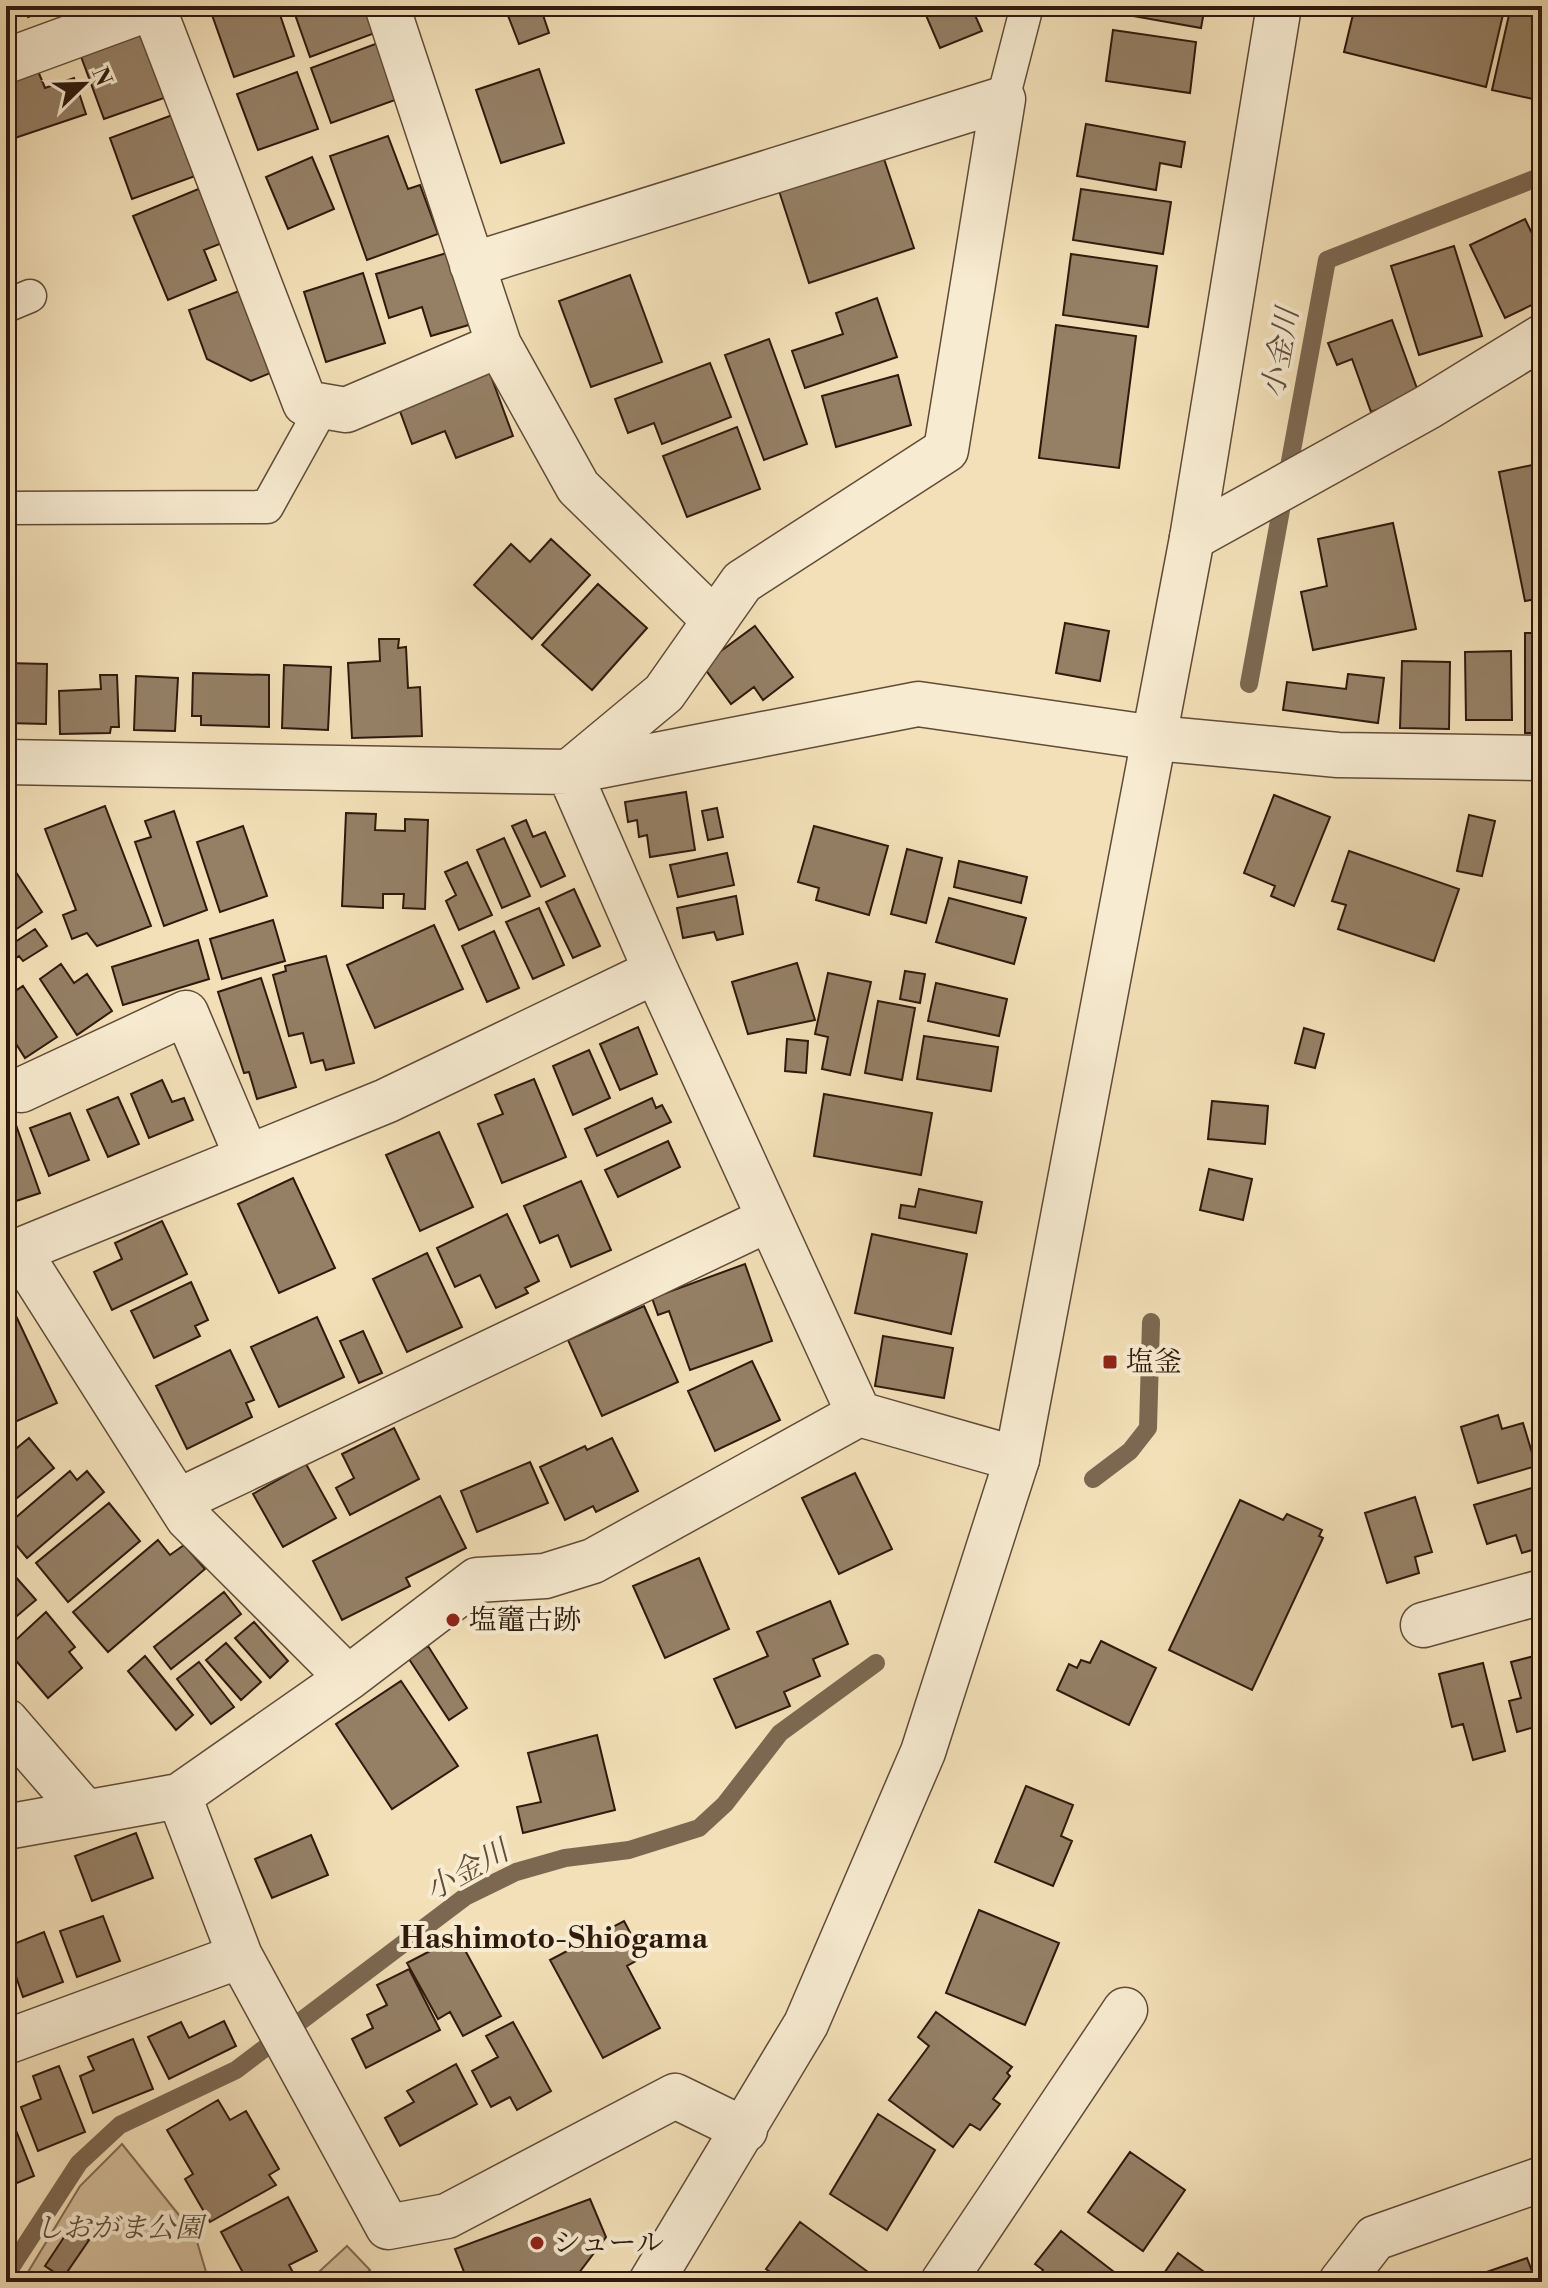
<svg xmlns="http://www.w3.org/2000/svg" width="1548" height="2288" viewBox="0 0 1548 2288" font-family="'Libre Bodoni','Noto Serif JP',serif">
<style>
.green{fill:#d2be9b;stroke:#806c54;stroke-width:2}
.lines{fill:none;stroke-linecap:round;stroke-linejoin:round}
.stream{stroke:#7c6851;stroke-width:18}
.building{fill:#958066;stroke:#2f190d;stroke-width:2}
.service-casing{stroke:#604b38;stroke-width:35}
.minor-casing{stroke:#604b38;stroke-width:47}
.tertiary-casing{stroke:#604b38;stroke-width:47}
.service{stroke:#f7ebd1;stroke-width:32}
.minor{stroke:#f7ebd1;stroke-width:44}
.tertiary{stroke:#f7ebd1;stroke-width:44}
.poi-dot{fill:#8f2418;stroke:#f7ebd1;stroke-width:3}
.labels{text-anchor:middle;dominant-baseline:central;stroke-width:8;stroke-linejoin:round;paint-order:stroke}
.poi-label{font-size:28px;fill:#2f190d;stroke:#f7ebd1;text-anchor:start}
.park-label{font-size:28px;font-style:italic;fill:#604b38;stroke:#f7ebd1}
.water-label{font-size:30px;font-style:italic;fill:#634d3a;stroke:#f7ebd1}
.neighbourhood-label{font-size:30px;font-weight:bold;fill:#2f190d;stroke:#f7ebd1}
</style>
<rect width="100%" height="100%" fill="#f3e0b8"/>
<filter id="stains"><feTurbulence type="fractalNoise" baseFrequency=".0025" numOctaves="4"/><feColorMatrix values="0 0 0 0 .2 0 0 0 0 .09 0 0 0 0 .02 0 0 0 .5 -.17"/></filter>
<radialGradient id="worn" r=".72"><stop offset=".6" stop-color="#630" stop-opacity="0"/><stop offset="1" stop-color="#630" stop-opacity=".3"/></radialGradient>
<path class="green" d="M122,2144L195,2235L209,2282H22L80,2186Z
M347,2246L370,2270L357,2282H308Z"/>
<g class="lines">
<path class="stream" d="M1249,684L1327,260L1542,176
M1093,1479L1130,1451L1148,1428L1151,1322
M6,2275L79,2163L120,2125L236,2070L465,1897L516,1872L565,1858L629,1850L699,1828L725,1804L780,1733L876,1663"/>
</g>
<path class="building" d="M24,6H61L28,17Z
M226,6H277L294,56L234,77L211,12Z
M292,6H365L375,33L310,57Z
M526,6H540L549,33L519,44L507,13Z
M922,6H971L982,31L940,48Z
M1135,6H1205L1201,28L1133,16Z
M1355,6H1505L1486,87L1344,52Z
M1511,6H1542V133L1534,131L1542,101L1492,90Z
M142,27L167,97L104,119L79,51Z
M1113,30L1196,42L1190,93L1106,81Z
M378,43L398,99L331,123L311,68Z
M539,69L564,143L501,163L476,90Z
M38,71L45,88L74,78L86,114L15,138L6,109V82Z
M297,72L318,129L258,150L237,94Z
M175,114L198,175L132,199L110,138Z
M1086,124L1185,142L1181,167L1160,163L1156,190L1077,176Z
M388,136L408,189L420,185L438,234L367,260L330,156Z
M883,156L914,248L809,283L779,191Z
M312,157L334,209L288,229L266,177Z
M208,185L230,240L204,250L216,280L168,300L133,216Z
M1081,189L1171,202L1163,254L1073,240Z
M1525,219L1542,254V300L1505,318L1470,245Z
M1454,246L1482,336L1419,355L1391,266Z
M450,252L472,324L431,336L422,307L389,318L376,274Z
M1071,254L1157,266L1148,327L1063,315Z
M363,273L385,343L326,362L304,292Z
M630,275L662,362L591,387L559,301Z
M247,288L280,369L251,381L207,359L189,310Z
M877,298L897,357L805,388L792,351L843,334L836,313Z
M1392,320L1419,394L1371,412L1352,359L1337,365L1328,343Z
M1056,325L1136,336L1119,468L1039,458Z
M769,339L807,444L764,460L725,355Z
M710,363L731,417L662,444L654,423L628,433L615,399Z
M488,368L513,436L456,458L445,431L412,444L397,403Z
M898,375L911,425L836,447L822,396Z
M737,427L760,489L687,517L663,456Z
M1542,463V598L1525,601L1499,472Z
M1393,523L1416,629L1313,650L1301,592L1327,586L1318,539Z
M551,539L590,575L532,639L474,585L511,544L530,562Z
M598,584L647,628L592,690L542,645Z
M1065,623L1109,631L1100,681L1056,673Z
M755,626L793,677L763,700L754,687L731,704L702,665Z
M1525,633H1542V733H1525Z
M379,639H399L398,648L406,647L408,688L420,687L422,736L352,738L348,663L380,661Z
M1511,651L1512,720H1466L1465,652Z
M1402,661L1450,662L1449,729L1400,728Z
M6,663L47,664L46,724L6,723Z
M284,665L331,667L328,730L282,728Z
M193,673L269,675V727L201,725V716H192Z
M1348,674L1384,678L1378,723L1283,710L1287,682L1346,689Z
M100,675H117L119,727H111L110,733L60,734L59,691L101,689Z
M136,676L178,678L175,731L134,730Z
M686,792L695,850L650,857L647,835L639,837L637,820L628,822L625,802Z
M1274,795L1330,817L1294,906L1271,896L1275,886L1244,873Z
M105,806L151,926L97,946L87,933L72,939L63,915L76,910L45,829Z
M717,808L723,837L708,840L702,811Z
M174,811L207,910L164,926L135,842L151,837L145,821Z
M346,813L376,814L375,830L405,831V819L428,820L425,909L403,908L404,894H383V908L342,906Z
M1469,815L1495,821L1482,876L1457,871Z
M526,820L533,837L545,832L565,876L541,887L512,826Z
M243,826L267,896L220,912L197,842Z
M814,826L888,846L869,915L816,900L819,888L798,882Z
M504,838L530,896L502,908L477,850Z
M907,849L942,858L926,923L891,914Z
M1349,851L1459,889L1434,961L1338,929L1346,905L1332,901Z
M727,853L734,885L678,897L670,865Z
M6,857L42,912L6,936Z
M959,861L1027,877L1021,903L954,887Z
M467,862L492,915L459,930L446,901L456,895L445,872Z
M574,889L600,946L573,958L546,902Z
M736,896L743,934L717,940L714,932L683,938L677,908Z
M949,898L1026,918L1014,964L936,942Z
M539,908L564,965L533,979L506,922Z
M273,920L285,961L222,979L210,939Z
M434,925L463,989L375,1028L347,965Z
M35,929L47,946L23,961L19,956L9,963L6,948Z
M494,931L519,988L487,1002L462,946Z
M198,940L209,979L123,1005L112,967Z
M326,956L354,1063L326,1070L323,1060L311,1063L303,1033L289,1036L273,975L286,971L285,966Z
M797,963L815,1020L748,1034L732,982Z
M61,964L74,983L87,974L112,1011L77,1035L40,979Z
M905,971L925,974L920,1003L900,999Z
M828,973L871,982L850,1075L822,1069L828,1037L815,1034Z
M261,978L296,1087L257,1099L249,1072L244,1073L218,992Z
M936,983L1007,999L999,1036L928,1021Z
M23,986L57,1037L25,1058L6,1028V997Z
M878,1001L915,1008L902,1080L865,1073Z
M638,1027L657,1074L620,1090L600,1044Z
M1304,1028L1324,1034L1315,1068L1295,1063Z
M924,1036L998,1047L991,1091L917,1079Z
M787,1039L808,1041L806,1073L785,1071Z
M589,1050L610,1098L573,1115L553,1066Z
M534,1079L566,1157L502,1183L478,1124L503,1114L495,1095Z
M162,1080L172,1102L184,1098L193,1120L149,1138L131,1094Z
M824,1094L932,1113L921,1175L814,1156Z
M118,1097L139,1144L108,1157L87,1110Z
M652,1098L656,1108L662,1105L671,1122L597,1156L585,1129Z
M1212,1101L1268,1106L1265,1144L1208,1139Z
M70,1113L89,1160L49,1176L30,1128Z
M16,1125L40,1193L7,1204L6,1128Z
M439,1132L473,1207L420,1231L386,1155Z
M668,1141L680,1167L618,1197L605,1170Z
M1209,1169L1252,1179L1243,1220L1200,1210Z
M293,1178L335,1268L279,1293L238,1204Z
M581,1181L611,1250L571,1267L558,1235L540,1243L524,1206Z
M919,1189L982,1202L976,1233L899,1218L901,1205L915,1207Z
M507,1214L539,1281L525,1288L528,1293L496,1308L480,1275L455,1287L437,1248Z
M162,1221L187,1274L112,1310L94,1272L122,1259L115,1243Z
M872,1234L967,1254L951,1334L855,1313Z
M427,1253L462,1327L407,1352L373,1279Z
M745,1264L772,1341L690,1370L669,1311L658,1315L652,1298Z
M191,1282L208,1320L195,1326L200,1336L154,1358L131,1311Z
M644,1306L678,1382L602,1416L568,1340Z
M16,1316L57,1403L6,1426V1320Z
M317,1317L344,1377L279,1407L251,1347Z
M363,1331L382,1373L359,1383L340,1341Z
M883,1336L953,1348L944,1398L875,1386Z
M230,1350L254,1400L246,1403L252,1417L187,1449L156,1386Z
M752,1361L780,1420L715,1451L688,1391Z
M1498,1415L1502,1429L1523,1423L1536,1466L1478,1483L1461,1427Z
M394,1428L419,1479L350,1515L336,1488L354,1478L342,1454Z
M29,1438L54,1468L6,1507V1457Z
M612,1438L638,1491L596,1512L593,1506L565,1520L540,1467L585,1446L587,1450Z
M530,1462L548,1503L477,1532L461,1491Z
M306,1464L336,1518L283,1547L253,1494Z
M70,1471L77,1480L87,1471L104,1492L27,1558L6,1533V1526Z
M855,1473L892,1549L839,1574L802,1498Z
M1542,1485V1547L1522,1553L1516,1535L1487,1544L1474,1505Z
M440,1496L466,1548L406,1578L410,1586L342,1620L313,1561Z
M1415,1497L1432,1552L1415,1557L1419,1573L1387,1583L1365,1513Z
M1240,1500L1283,1520L1287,1514L1322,1530L1319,1536L1323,1538L1252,1690L1169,1650Z
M109,1503L140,1541L68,1602L36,1563Z
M158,1540L170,1555L184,1545L205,1569L108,1652L73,1612Z
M699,1558L729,1629L665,1658L633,1586Z
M6,1566L36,1600L6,1625Z
M224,1592L241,1614L171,1669L154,1647Z
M830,1601L848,1644L813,1659L820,1676L784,1692L790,1706L736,1728L714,1679L768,1656L757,1632Z
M46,1612L75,1647L69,1652L82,1668L48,1698L6,1649Z
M254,1622L288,1661L270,1678L235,1638Z
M1101,1641L1156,1668L1129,1725L1057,1690L1069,1664L1077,1668L1081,1660L1090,1663Z
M226,1643L261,1682L241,1700L206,1660Z
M428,1646L467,1708L449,1720L409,1659Z
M1542,1654V1725L1517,1732L1509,1701L1521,1698L1511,1662Z
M145,1656L193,1715L176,1730L128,1671Z
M199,1662L234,1707L211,1724L177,1679Z
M1483,1663L1505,1751L1473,1760L1463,1724L1452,1727L1439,1674Z
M401,1681L458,1766L392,1809L336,1724Z
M597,1735L615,1810L523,1833L517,1807L541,1802L528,1753Z
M1026,1786L1073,1805L1061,1836L1072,1841L1053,1886L995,1862Z
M136,1833L153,1878L92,1901L75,1856Z
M311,1835L328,1875L272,1898L255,1859Z
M979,1910L1059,1943L1025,2025L946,1993Z
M103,1916L120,1961L77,1977L60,1931Z
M624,1921L643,1957L627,1966L660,2028L603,2058L550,1960Z
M454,1930L501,2016L463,2036L450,2012L438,2019L407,1963L434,1949L431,1943Z
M44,1932L63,1982L23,1997L6,1947Z
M409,1969L440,2030L366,2068L352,2039L373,2028L367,2015L387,2005L377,1985Z
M936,2012L1012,2067L1007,2073L1010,2076L993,2099L1000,2104L980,2130L970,2124L953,2147L889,2100L929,2046L918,2037Z
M224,2021L236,2046L169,2079L148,2037L181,2022L189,2038Z
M513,2022L551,2091L517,2110L510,2097L491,2107L472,2071L498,2057L486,2036Z
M133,2039L153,2089L93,2113L80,2076L94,2070L88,2057Z
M456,2064L477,2104L400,2146L385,2118L414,2102L407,2091Z
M59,2066L85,2132L38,2151L21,2107L41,2099L33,2076Z
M218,2100L230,2120L246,2111L279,2169L269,2175L276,2185L210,2222L185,2179L193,2174L167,2130Z
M6,2105L34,2176L7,2187L6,2186Z
M878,2114L935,2150L887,2230L830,2194Z
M1130,2152L1185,2190L1143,2251L1088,2212Z
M288,2197L317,2251L289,2265L297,2280L293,2282H248L221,2232Z
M590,2199L606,2237L572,2282H468L455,2249Z
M800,2222L879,2280L877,2282H784L766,2269Z
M70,2228L89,2240L63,2278L45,2266Z
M1061,2231L1127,2282H1034L1043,2270L1035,2264Z
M1178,2253L1218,2282H1158Z
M1527,2258L1536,2282H1467L1466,2279Z"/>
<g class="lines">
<g class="service-casing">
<path id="service" d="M1003,99L1027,6
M6,306L30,296
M6,508L267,507L323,406"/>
</g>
<g class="minor-casing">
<path id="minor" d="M387,6L499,345L578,487L715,621
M153,7L305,403L346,410L499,345
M6,61L156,6
M1192,538L1428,407L1542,337
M6,762L569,772L918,704L1155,738L1338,755L1542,758
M21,1090L186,1013L247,1157
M18,1250L188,1518L348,1678
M6,1256L386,1101L656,971
M859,1414L1017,1459
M178,1501L769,1219
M1423,1625L1542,1592
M6,1721L84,1811
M179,1796L240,1956L388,2227L447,2216L675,2096L745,2130
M6,1827L179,1796L348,1678L477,1580L545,1576L593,1561L859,1414L656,971L569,772L664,693L742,582L946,450L1003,99L472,265
M6,2042L240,1956
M943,2282L1125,2010
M1341,2282L1375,2238L1542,2179"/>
</g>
<g class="tertiary-casing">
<path id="tertiary" d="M651,2282L806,2024L923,1752L1017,1459L1192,538L1279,6"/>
</g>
<use href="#service" class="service"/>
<use href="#minor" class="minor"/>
<use href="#tertiary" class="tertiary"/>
</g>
<g class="poi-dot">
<rect x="1102" y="1354" width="16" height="16" rx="4"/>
<circle cx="453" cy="1620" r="8"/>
<circle cx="537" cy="2243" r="8"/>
</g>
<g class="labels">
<g class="poi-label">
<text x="1126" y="1362">塩釜</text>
<text x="469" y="1620">塩竈古跡</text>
<text x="553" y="2243">シュール</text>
</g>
<g class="park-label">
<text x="119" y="2228">しおがま公園</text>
</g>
<g class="water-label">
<text transform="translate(1281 353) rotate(-80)">小金川</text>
<text transform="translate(467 1871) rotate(-29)">小金川</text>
</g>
<g class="neighbourhood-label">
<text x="554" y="1939">Hashimoto-Shiogama</text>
</g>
</g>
<rect width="1548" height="2288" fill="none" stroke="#f3e0b8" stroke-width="32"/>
<rect x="8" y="8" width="1532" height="2272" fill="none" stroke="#2f190d" stroke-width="4"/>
<rect x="16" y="16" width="1516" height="2256" fill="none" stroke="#2f190d" stroke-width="2"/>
<g transform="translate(84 84) rotate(67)" stroke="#f7ebd1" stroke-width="6" paint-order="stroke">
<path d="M0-6L14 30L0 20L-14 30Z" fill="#2f190d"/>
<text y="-12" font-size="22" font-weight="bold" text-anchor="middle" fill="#2f190d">N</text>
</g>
<rect width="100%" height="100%" filter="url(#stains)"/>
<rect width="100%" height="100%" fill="url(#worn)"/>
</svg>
